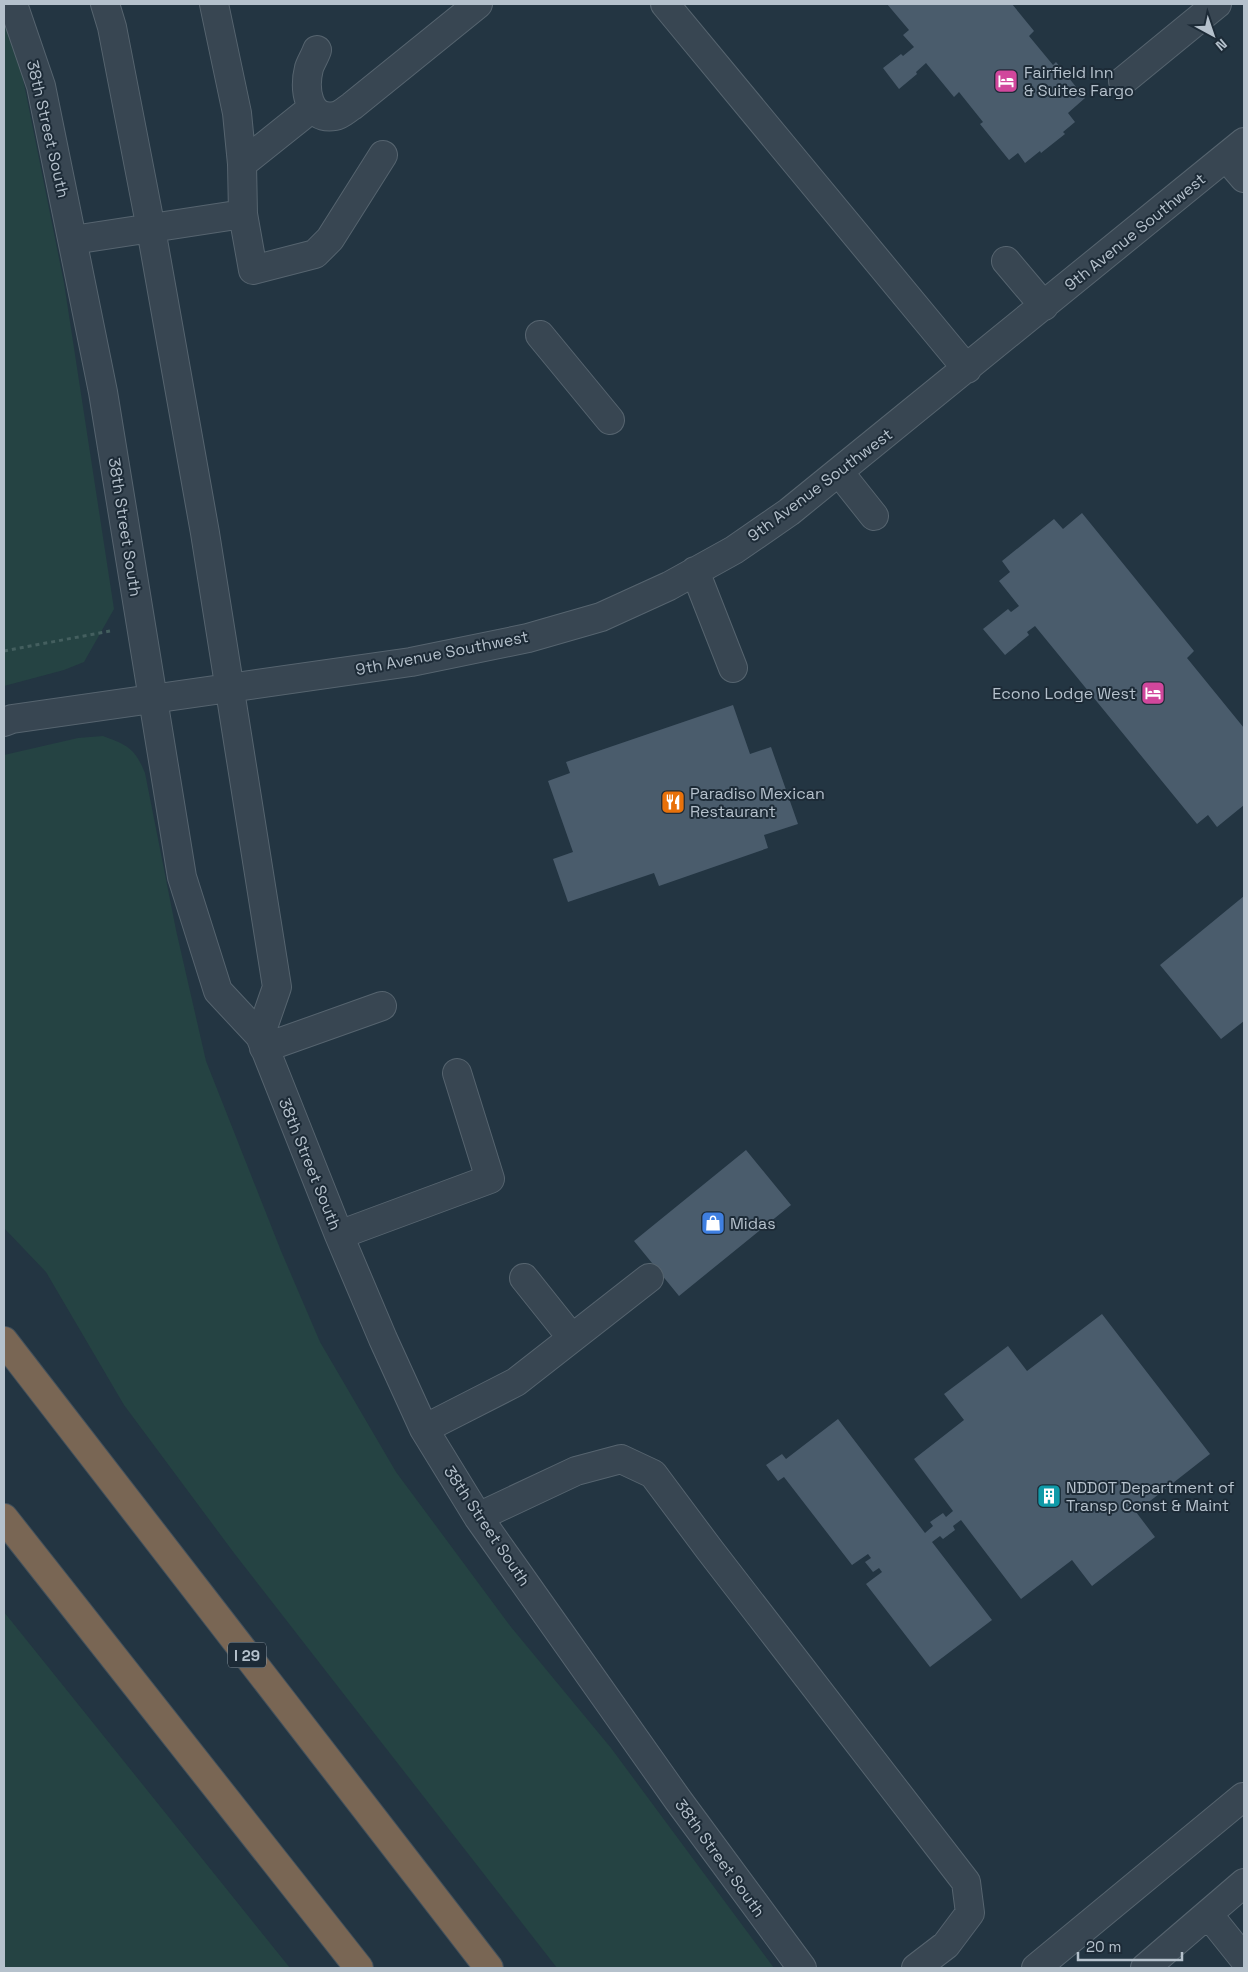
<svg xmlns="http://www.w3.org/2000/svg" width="1248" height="1972" viewBox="0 0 1248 1972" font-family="'Space Grotesk',sans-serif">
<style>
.green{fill:#254343}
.building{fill:#4a5c6c}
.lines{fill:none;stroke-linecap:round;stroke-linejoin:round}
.minor-casing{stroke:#56646f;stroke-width:30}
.highway-casing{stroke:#43515c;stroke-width:30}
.path{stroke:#445f5f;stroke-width:3;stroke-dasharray:4 4;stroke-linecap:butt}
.minor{stroke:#384652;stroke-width:28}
.highway{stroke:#796654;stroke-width:28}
.labels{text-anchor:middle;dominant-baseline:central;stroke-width:4;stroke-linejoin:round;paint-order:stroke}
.shield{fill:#1d2b37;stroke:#87949f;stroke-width:1}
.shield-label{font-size:15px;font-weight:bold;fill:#b5c1cc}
.poi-label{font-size:16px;fill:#b5c1cc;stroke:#1d2b37;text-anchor:start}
.street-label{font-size:16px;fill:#b5c1cc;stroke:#1d2b37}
</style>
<rect width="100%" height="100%" fill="#233542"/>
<path class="green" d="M4,21L23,79L64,283L114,609L84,662L64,670L4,686Z
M103,736C127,745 135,748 145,773L176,930L206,1061L281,1251L320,1342L396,1472L511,1627L611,1748L774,1968H557L234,1553L124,1405L46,1272L4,1228V755L78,738Z
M4,1612L290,1968H4Z"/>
<path class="building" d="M887,4H1012L1034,31L1029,36L1053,65L1056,62L1085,98L1068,113L1075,122L1063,132L1065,134L1041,153L1040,151L1025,163L1018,153L1009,160L980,124L983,122L959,92L954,97L926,63L916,72L917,74L899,89L883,68L901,54L903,56L914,47L903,35L909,30Z
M1082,513L1194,651L1187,658L1244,728V805L1217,827L1208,815L1197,824L1035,626L1027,632L1029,635L1005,655L983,629L1008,609L1011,612L1019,606L999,581L1010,572L1002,561L1054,519L1063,529Z
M733,705L750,754L771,747L798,824L764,835L768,848L659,886L654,873L568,902L553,859L573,852L548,781L570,773L566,762Z
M1244,896V1021L1221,1039L1160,965Z
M746,1150L791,1205L679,1296L634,1241Z
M1102,1314L1210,1454L1136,1512L1155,1537L1092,1586L1072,1560L1021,1599L961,1520L953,1526L955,1530L943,1539L940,1536L932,1542L992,1620L930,1667L866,1584L882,1572L879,1568L873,1572L865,1562L871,1558L868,1554L852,1565L784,1477L778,1481L766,1465L782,1454L786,1459L838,1419L925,1533L933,1526L930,1522L943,1513L946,1517L953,1511L914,1459L964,1420L944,1394L1008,1346L1027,1371Z"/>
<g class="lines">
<g class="minor-casing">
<path id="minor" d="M13,4L41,86L103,392L182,877L218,991L260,1036L339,1235L383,1339L424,1429L478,1517L512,1565L678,1800L802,1968
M105,4L112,27L151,229L205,533L277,987L260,1036
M214,4L237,113L242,164L243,214
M665,4L967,369
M317,50C315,56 311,62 309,68C304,88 307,121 335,116C341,115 347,109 352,106L478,4
M1123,81L1217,4
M1226,157L1244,178
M242,164L312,108
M73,240L243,214L253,270L315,254L330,239L383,155
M1006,261L1044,306
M540,335L610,420
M839,472L874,516
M695,571L733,668
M4,722L12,719L411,662L528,638L601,617L669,586L734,550L789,512L1244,142
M264,1048L382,1006
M339,1235L490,1179L457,1073
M524,1278L572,1338
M424,1429L516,1382L649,1278
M478,1517L576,1471L621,1459L653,1474L709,1549L966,1882L970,1913L946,1945L916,1968
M1208,1914L1244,1959
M1036,1968L1243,1797L1244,1799
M1145,1968L1244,1883"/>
</g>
<g class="highway-casing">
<path id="highway" d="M4,1341L489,1968
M4,1518L359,1968"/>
</g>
<path class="path" d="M4,651L110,631"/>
<use href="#minor" class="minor"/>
<use href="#highway" class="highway"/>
</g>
<defs>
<g id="hotel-square" transform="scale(1.25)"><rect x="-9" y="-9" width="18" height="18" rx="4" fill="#d1479c" stroke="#1d2b37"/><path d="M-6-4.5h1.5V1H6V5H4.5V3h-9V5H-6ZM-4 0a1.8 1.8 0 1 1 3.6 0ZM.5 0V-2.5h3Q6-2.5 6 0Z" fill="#fff"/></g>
<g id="restaurant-square" transform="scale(1.25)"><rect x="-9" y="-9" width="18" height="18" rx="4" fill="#e8710a" stroke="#1d2b37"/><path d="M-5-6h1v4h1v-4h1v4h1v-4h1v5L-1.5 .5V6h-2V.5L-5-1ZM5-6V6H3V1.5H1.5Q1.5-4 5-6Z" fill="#fff"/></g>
<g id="shop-square" transform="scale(1.25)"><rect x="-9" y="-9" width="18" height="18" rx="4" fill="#3f7fe0" stroke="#1d2b37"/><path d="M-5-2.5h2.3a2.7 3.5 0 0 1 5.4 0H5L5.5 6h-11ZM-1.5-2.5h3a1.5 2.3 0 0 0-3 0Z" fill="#fff"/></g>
<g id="building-square" transform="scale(1.25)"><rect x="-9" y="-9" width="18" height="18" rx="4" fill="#0f9aa8" stroke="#1d2b37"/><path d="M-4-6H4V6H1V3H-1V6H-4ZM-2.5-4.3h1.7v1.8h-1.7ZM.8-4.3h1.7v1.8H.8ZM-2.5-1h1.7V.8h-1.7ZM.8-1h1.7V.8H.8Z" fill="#fff"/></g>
</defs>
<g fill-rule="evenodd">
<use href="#hotel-square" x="1006" y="81"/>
<use href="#hotel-square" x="1153" y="693"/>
<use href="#restaurant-square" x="673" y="802"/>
<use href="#shop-square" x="713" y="1223"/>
<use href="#building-square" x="1049" y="1496"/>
</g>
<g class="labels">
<rect class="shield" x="228" y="1642.5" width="38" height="25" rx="4"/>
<g class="shield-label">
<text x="247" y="1655">I 29</text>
</g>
<g class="poi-label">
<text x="1024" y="72">Fairfield Inn<tspan x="1024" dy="18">&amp; Suites Fargo</tspan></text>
<text x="1136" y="693" text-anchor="end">Econo Lodge West</text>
<text x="690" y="793">Paradiso Mexican<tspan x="690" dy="18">Restaurant</tspan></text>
<text x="730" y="1223">Midas</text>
<text x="1066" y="1487">NDDOT Department of<tspan x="1066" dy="18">Transp Const &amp; Maint</tspan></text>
</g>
<g class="street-label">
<text transform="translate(48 129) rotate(77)">38th Street South</text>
<text transform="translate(1135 232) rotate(-39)">9th Avenue Southwest</text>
<text transform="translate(820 485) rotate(-37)">9th Avenue Southwest</text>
<text transform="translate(125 527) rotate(81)">38th Street South</text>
<text transform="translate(442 653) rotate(-11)">9th Avenue Southwest</text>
<text transform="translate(310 1164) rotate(68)">38th Street South</text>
<text transform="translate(487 1526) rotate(56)">38th Street South</text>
<text transform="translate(720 1858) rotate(54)">38th Street South</text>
</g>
</g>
<rect width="1248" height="1972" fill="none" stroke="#b5c1cc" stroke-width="10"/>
<g transform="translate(1213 35) rotate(140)" stroke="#1d2b37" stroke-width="4" paint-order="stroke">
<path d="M0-4L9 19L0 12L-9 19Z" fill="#b5c1cc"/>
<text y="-8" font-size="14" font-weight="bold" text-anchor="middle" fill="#b5c1cc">N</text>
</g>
<path d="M1078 1952v8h104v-8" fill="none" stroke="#b5c1cc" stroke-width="2.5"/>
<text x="1086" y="1952" font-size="15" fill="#b5c1cc" stroke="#1d2b37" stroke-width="4" paint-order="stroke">20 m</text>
</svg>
